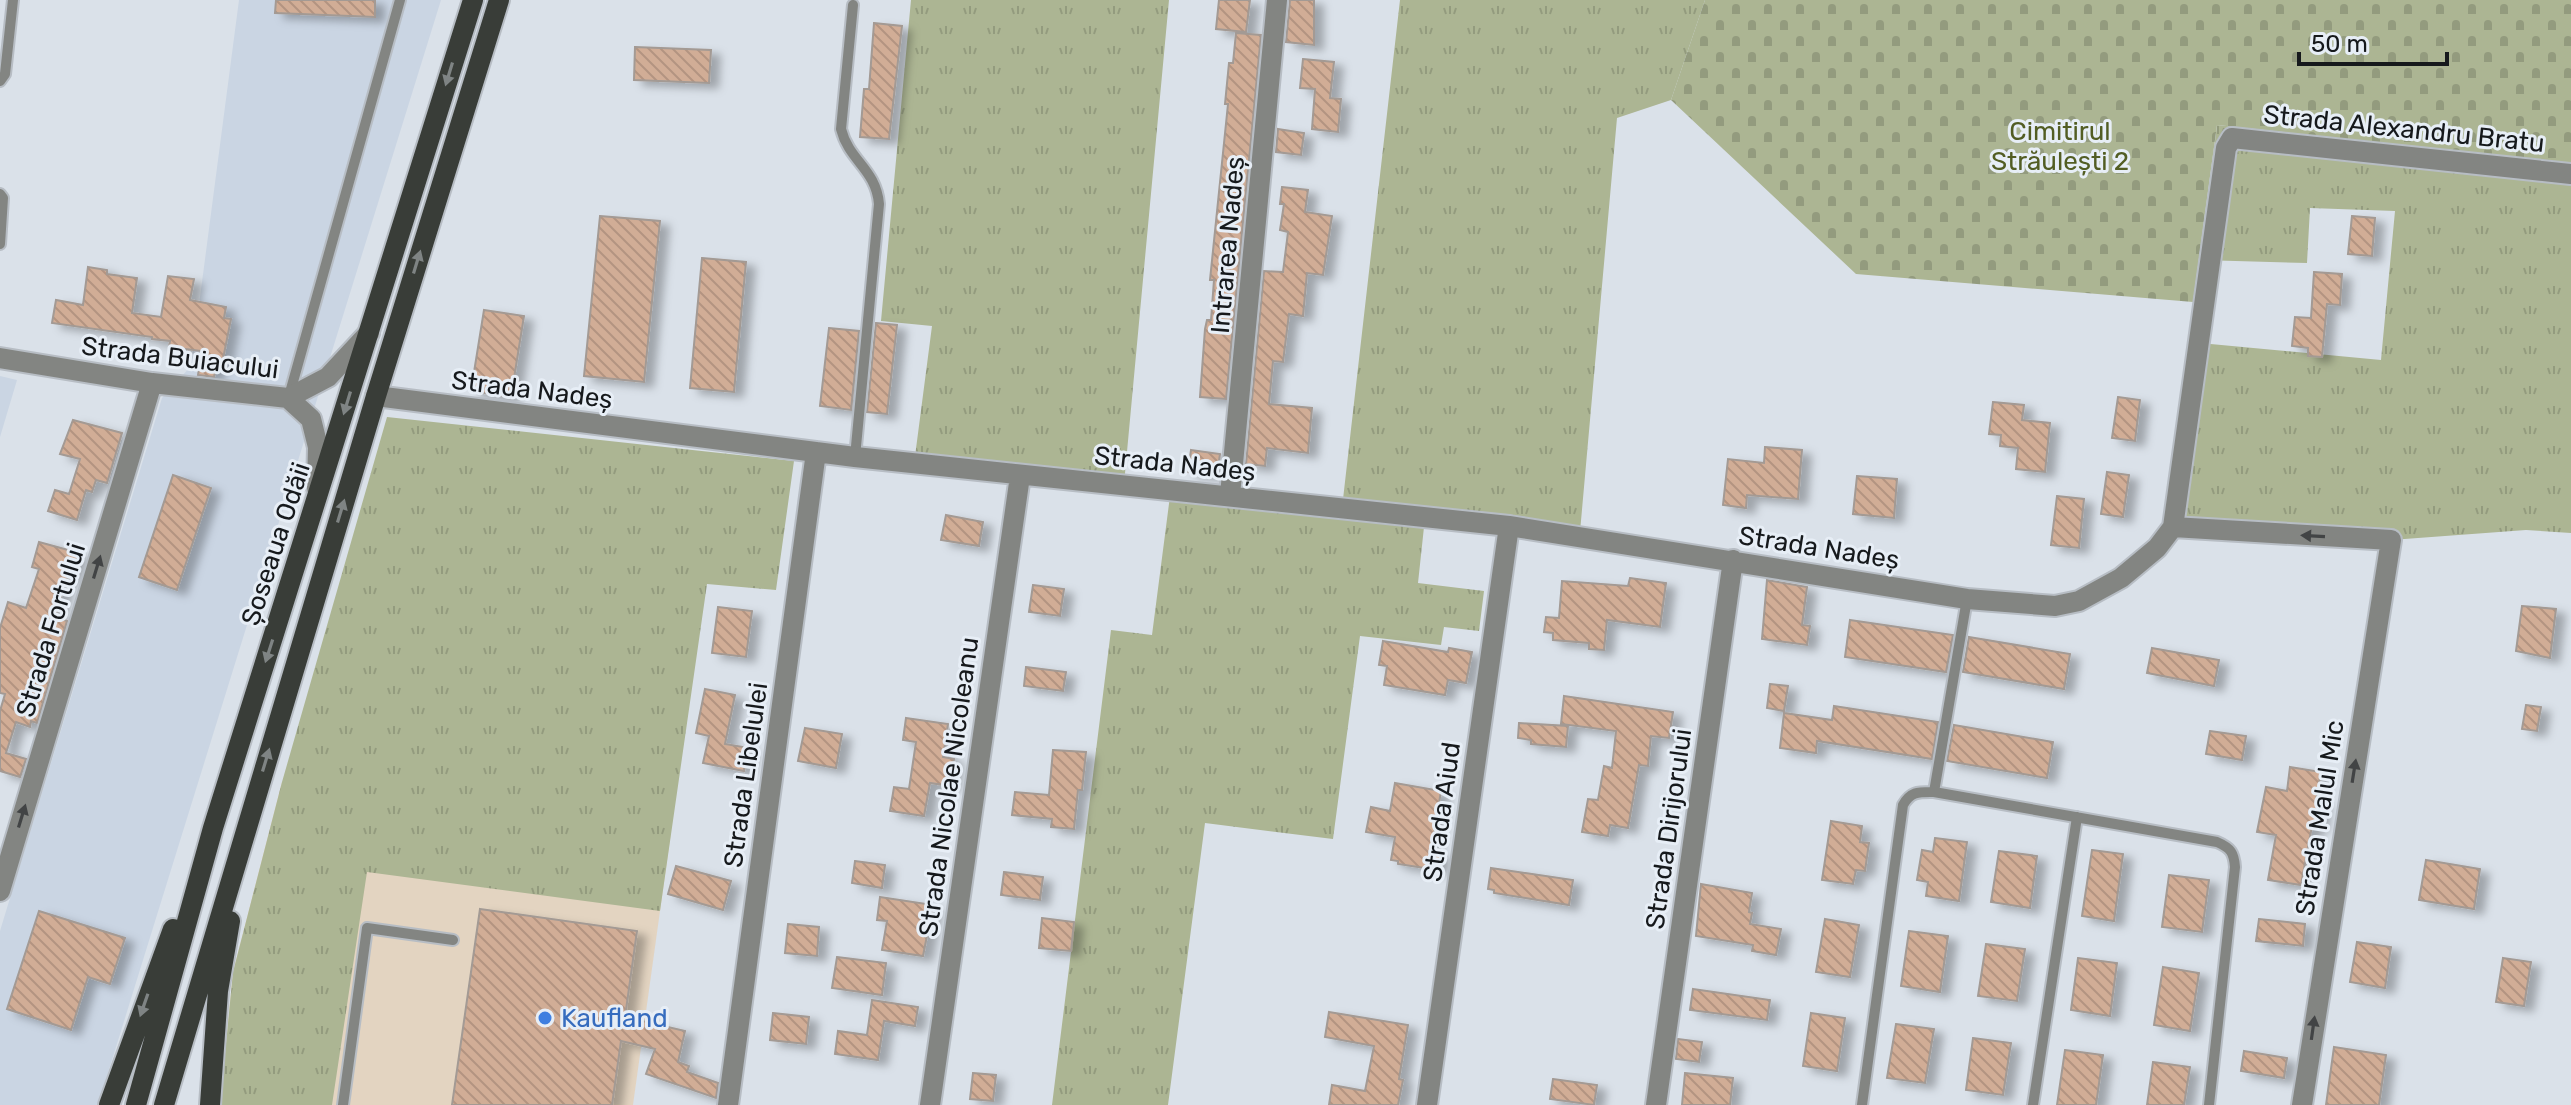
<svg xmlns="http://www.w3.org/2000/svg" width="2571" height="1105" viewBox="0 0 2571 1105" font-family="Rubik,sans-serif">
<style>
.commercial{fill:#e3d4c1}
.built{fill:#cad5e3}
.grass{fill:url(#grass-tufts)}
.cemetery{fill:url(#cemetery-stones)}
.building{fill:url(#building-back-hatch);stroke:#a39a94;stroke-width:2;filter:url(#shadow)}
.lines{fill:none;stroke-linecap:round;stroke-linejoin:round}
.service-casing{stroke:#b7bdc4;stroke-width:14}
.minor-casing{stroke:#b7bdc4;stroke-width:24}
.primary-casing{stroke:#b7bdc4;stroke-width:24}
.service{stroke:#838582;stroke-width:10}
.minor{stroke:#838582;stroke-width:20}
.primary{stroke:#393d38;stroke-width:20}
.oneway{fill:#7f8484}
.oneway2{fill:#424445}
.shop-dot{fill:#3f7fe0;stroke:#e7eef6;stroke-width:3}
.labels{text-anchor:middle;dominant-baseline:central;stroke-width:6;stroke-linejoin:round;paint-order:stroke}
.street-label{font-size:26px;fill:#16191c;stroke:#e7eef6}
.park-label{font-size:26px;fill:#525d23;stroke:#e7eef6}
.shop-label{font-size:26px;fill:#366cbe;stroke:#e7eef6;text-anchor:start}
</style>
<defs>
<pattern id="grass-tufts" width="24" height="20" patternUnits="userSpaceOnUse" patternTransform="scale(2)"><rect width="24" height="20" fill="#acb593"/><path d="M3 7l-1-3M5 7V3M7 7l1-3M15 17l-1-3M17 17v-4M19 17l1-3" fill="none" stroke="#939b7e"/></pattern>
<pattern id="cemetery-stones" width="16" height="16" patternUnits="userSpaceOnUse" patternTransform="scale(2)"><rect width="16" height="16" fill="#acb593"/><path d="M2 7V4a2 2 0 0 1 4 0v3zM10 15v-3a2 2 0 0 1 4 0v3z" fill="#939b7e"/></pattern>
<pattern id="building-back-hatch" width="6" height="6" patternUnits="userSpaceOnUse" patternTransform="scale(2)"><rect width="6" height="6" fill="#d1ad96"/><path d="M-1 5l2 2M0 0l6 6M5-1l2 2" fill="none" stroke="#b39481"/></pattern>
<filter id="shadow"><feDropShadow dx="9" dy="5" stdDeviation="4" flood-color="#0004"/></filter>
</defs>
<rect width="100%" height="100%" fill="#dae1e9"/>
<path class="commercial" d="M282,782L671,832L633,1105H220L233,972Z"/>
<path class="built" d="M239,0H441L98,1105H0V931L162,398L191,366Z
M0,376L17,380L0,437Z"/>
<path class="grass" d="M911,0H1169L1124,484L914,464L932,326L881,321Z
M1400,0H1705L1671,100L1617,118L1580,532L1342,508Z
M2217,125L2571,163V533L2526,530L2391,540L2173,527L2200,343L2381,360L2395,211L2310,208L2307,263L2200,260Z
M387,417L794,461L776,590L707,584L660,911L367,872L332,1105H220L233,972L282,782Z
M1170,496L1424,527L1418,583L1484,591L1479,631L1444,627L1441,645L1360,636L1333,839L1205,823L1168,1105H1052L1111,630L1152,635Z"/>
<path class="cemetery" d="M1705,0H2571V163L2217,125L2193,302L1856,274L1671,100Z"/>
<path class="building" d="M276,0H375V17L275,13Z
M1219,0H1250L1246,32L1216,29Z
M1290,0H1314V45L1286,42Z
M874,23L902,26L889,139L860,137L864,89H869Z
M1236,33L1261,35L1226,399L1200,397L1205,329L1207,320H1211L1214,280H1210L1228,104H1225L1229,63H1233Z
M635,47L711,50L709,83L634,80Z
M1303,59L1334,62L1330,98L1341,99L1338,132L1312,129L1315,89L1300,88Z
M1278,129L1304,133L1301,155L1276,152Z
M1282,187L1308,190L1305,212L1332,216L1323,275L1307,273L1303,316L1289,314L1283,362L1273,361L1269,404L1312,408L1308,453L1267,448L1265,466L1246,464L1264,271L1283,272L1288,232L1280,230L1284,204H1280Z
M600,216L660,221L644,382L584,376Z
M2352,216L2375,218L2372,256L2348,254Z
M702,258L746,262L734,392L690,388Z
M88,267L107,270V274L137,278L132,313L161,317L168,276L194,279L190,300L226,307L224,318L231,319L222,364L217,363L214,377L198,375L202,351L169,347L170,341L152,339V337L52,323L56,300L83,305Z
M2314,272L2342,274L2340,305L2327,304L2322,357L2308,356V348L2292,346L2295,317L2311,318Z
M484,310L524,316L511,397L471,391Z
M876,323L897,325L887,414L867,412Z
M829,328L859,331L851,410L820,406Z
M2118,397L2140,400L2135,441L2112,438Z
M1993,402L2024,405L2022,420L2050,423L2045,472L2016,469L2018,448L2000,446L2001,435L1989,434Z
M73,420L122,433L107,483L96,480L92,492L86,490L77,520L48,511L55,490L69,494L80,459L60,454Z
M1765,447L1802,450L1798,499L1747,495L1746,508L1723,505L1728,459L1764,463Z
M1191,450L1220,454L1217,475L1188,472Z
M2107,472L2129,475L2123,517L2101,514Z
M173,475L211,488L177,590L139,577Z
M1857,476L1897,479L1894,518L1853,514Z
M2057,496L2084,499L2079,548L2051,545Z
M946,515L983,522L979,546L941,540Z
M39,542L79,553L71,578L67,577L55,617L67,621L37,723L31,721L30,727L16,722L6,753L26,759L20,777L0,771V711L5,694L0,693V628L8,602L26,608L39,569L32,567Z
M1630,578L1666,583L1660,627L1607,620L1604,650L1589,649V643L1553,640V633L1544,632L1546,617L1559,618L1562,581L1628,586Z
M1767,580L1807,587L1802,625L1810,626L1807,645L1762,639Z
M1033,585L1064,589L1060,616L1029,612Z
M2522,606L2556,609L2550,658L2516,651Z
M718,607L752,611L746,657L712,653Z
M1850,620L1953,635L1946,672L1845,657Z
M1969,637L2070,654L2064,689L1963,672Z
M1383,641L1448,652L1449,648L1472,652L1466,683L1448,680L1445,695L1384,685L1387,666L1379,665Z
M2152,648L2219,660L2214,686L2147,673Z
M1026,667L1066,672L1063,691L1024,686Z
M1770,684L1788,686L1784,711L1767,708Z
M705,689L735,695L725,744L749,748L744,771L703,763L709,736L696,733Z
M1564,696L1673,712L1669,738L1651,736L1648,766L1639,765L1628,828L1610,825L1608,836L1582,832L1588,799L1598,800L1604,766L1612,768L1616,731L1561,724Z
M2526,705L2541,707L2537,731L2522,729Z
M1834,706L1938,722L1932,759L1817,741L1816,753L1780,748L1784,713L1832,720Z
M906,718L948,724L943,757L954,759L950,786L930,783L924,816L890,811L894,787L909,789L916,742L903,740Z
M1519,723L1568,726L1566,747L1531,744V740L1518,738Z
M1954,725L2053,742L2047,778L1947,761Z
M805,728L842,734L836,768L798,761Z
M2210,731L2246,736L2242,760L2206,754Z
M1053,750L1086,752L1082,790H1078L1074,829L1051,827L1052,819L1012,815L1015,792L1049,795Z
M2290,767L2321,772L2316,800L2322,801L2318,827L2312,826L2301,885L2268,880L2276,835L2257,832L2266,787L2287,791Z
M1395,783L1441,791L1431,852L1441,854L1438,870L1398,864V861L1391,860L1395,837L1366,832L1371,807L1390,811Z
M1831,821L1862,826L1860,842L1869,843L1865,871L1856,870L1853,884L1822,880Z
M1935,838L1967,842L1959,901L1926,896L1928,882L1917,880L1922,850L1933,852Z
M2092,850L2123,854L2114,921L2082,916Z
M1999,851L2037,856L2030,908L1991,902Z
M2426,860L2480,869L2474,909L2419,900Z
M855,861L885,865L882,888L852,883Z
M676,866L731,881L723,910L668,894Z
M1491,868L1573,880L1569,905L1494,893V890L1488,889Z
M1004,872L1043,877L1040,900L1001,895Z
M2169,875L2209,880L2202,932L2162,927Z
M1701,884L1752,893L1749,912L1752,913L1750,924L1781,929L1776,955L1752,951L1753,945L1696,936Z
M880,897L933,905L923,956L882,950L887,921L877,920Z
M480,909L637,931L625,1017L685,1031L678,1062L689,1066L687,1072L718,1083L716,1098L646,1074L655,1049L621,1041L612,1105H452Z
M39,911L125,938L110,984L88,977L71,1030L7,1009Z
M1042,918L1074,922L1071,951L1039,948Z
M1825,919L1859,925L1850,977L1816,972Z
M2259,919L2305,924L2303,946L2256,941Z
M788,924L819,927L817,956L785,953Z
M1909,931L1948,936L1940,992L1901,986Z
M2357,942L2391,947L2385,988L2350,982Z
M1986,944L2025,949L2017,1001L1978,996Z
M837,957L886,963L882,995L832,988Z
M2078,958L2117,963L2110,1016L2071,1010Z
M2503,958L2531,962L2524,1006L2496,1002Z
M2163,967L2199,973L2190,1031L2154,1025Z
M1693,989L1770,1000L1767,1020L1690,1010Z
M872,1000L918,1007L915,1026L884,1021L878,1060L835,1054L838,1031L867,1035Z
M1329,1012L1408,1025L1399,1079L1403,1080L1398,1105H1329L1332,1085L1365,1091L1374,1046L1325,1037Z
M773,1013L809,1017L806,1044L770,1040Z
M1811,1013L1845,1018L1837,1071L1803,1066Z
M1896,1024L1934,1029L1925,1083L1887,1078Z
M1973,1038L2011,1043L2003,1095L1966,1090Z
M1678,1039L1702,1042L1699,1062L1676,1059Z
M2334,1047L2386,1055L2379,1105H2326Z
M2065,1050L2103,1055L2096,1105H2057Z
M2244,1051L2287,1058L2284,1078L2241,1071Z
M2153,1062L2190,1067L2184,1105H2147Z
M973,1073L996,1075L993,1101L970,1099Z
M1685,1073L1733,1078L1730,1105H1682Z
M1553,1079L1597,1085L1594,1105L1550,1099Z"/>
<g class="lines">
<g class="service-casing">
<path id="service" d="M853,5L841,129C849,161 876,169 879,204L855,457
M0,81L5,74L13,0
M0,194L3,198L0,244
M289,396L400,0
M1934,792L1967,599
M343,1105L367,928L453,940
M1862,1105L1903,805C1911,791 1919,792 1934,792L2217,842C2231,848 2234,853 2235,867L2209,1105
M2033,1105L2077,817"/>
</g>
<g class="minor-casing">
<path id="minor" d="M0,358L152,383L288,398L311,419L318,447L317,488
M376,396L855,457L1509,526L1967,599L2055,606L2079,601L2121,578L2157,548L2173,527
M288,398L328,377L369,333
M1230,495L1277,0
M2173,527L2391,540L2302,1105
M2173,527L2226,148L2232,138L2571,174
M0,891L152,383
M728,1105L816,452
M930,1105L1020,476
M1427,1105L1509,526
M1656,1105L1733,560"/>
</g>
<g class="primary-casing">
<path id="primary" d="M109,1105L173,929
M136,1105L213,828L473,0
M164,1105L376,396L499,0
M210,1105L218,991L230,921"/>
</g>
<use href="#service" class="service"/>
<use href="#minor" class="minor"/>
<use href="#primary" class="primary"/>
</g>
<defs><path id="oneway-solid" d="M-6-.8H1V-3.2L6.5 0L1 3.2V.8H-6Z" transform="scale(2)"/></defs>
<g class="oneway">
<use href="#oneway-solid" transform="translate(449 74) rotate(107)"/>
<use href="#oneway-solid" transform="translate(417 262) rotate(-73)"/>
<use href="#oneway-solid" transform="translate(347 403) rotate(107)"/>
<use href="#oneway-solid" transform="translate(341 511) rotate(-73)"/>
<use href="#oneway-solid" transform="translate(269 651) rotate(108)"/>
<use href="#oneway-solid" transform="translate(266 760) rotate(-73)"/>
<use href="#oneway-solid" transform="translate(144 1005) rotate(109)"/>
</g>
<g class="oneway2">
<use href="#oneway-solid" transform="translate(2313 536) rotate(-177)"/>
<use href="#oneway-solid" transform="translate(97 567) rotate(-73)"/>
<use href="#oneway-solid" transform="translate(2354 771) rotate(-81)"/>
<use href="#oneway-solid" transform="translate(22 816) rotate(-73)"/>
<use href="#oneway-solid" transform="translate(2313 1028) rotate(-82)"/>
</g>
<circle class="shop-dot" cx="545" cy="1018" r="8"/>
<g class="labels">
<g class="street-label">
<text transform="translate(2404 129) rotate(6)">Strada Alexandru Bratu</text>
<text transform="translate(1228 245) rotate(-85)">Intrarea Nadeș</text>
<text transform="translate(180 358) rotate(7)">Strada Buiacului</text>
<text transform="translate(532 390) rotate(7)">Strada Nadeș</text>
<text transform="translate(1175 464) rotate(6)">Strada Nadeș</text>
<text transform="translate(276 544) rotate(-72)">Șoseaua Odăii</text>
<text transform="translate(1819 548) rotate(9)">Strada Nadeș</text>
<text transform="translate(51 630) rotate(-73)">Strada Fortului</text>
<text transform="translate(746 775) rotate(-82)">Strada Libelulei</text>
<text transform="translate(949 787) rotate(-82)">Strada Nicolae Nicoleanu</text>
<text transform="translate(1442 812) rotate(-82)">Strada Aiud</text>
<text transform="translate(2320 818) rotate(-81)">Strada Malul Mic</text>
<text transform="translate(1669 829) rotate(-82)">Strada Dirijorului</text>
</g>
<g class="park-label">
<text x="2060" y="131">Cimitirul<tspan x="2060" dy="30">Străulești 2</tspan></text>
</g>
<g class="shop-label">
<text x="561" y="1018">Kaufland</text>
</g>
</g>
<path d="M2299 52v12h148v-12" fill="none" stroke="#16191c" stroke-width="4"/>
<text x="2311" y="52" font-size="24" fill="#16191c" stroke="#e7eef6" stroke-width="6" paint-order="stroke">50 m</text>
</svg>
